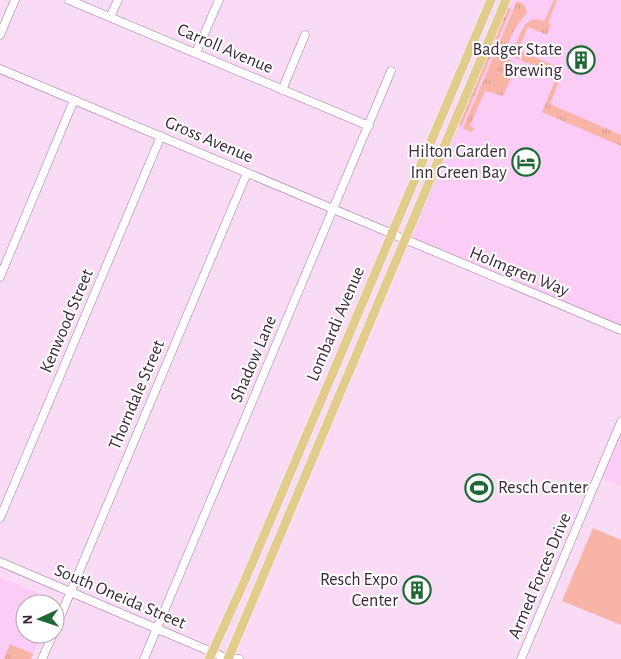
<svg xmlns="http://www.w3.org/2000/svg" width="621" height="659" viewBox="0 0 621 659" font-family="'Alegreya Sans',sans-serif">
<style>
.built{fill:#fbcdf6}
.grass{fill:url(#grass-tufts)}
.garden{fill:#f9b4a8}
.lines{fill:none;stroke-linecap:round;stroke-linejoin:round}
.minor-casing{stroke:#a678a1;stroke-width:9}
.major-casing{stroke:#fff;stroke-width:10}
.minor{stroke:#fff;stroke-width:8}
.major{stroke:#e2cc8c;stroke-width:9}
.labels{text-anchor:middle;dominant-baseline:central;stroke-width:4;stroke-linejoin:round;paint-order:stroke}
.street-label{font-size:18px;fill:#3c283a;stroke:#fff}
.poi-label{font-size:18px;fill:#3c283a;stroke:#fff;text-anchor:end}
</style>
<defs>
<pattern id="grass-tufts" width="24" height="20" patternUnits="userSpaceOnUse" patternTransform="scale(1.25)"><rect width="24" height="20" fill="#f9b4a8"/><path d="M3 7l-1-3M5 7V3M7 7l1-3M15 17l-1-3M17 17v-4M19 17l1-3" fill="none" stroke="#d69b91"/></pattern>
</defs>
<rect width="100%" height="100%" fill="#fadbf6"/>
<path class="built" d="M506,0H621V330L405,241Z
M621,422V486L599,477Z
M0,577L56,600L54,604H25V634H42L31,659H0Z"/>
<path class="grass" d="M554,0H557L548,23L551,24L547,35L528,27L518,51L519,58L517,59L514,51C520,35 523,14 544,21Z
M517,1L524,4L527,13C519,22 503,43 508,57C509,61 513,64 516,67L503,96L485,91L470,126L475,129L471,132L463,128Z
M508,8L511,9L461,127L459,124Z
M521,51L562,69L560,74L522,61Z
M557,76L561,77L550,104L621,135V146L542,112Z
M10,644L33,654L31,659H4Z"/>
<path class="garden" d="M593,528L621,540V625L562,601Z"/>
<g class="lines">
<g class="minor-casing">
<path id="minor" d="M69,0L369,126
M110,17L118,0
M0,35L15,0
M196,53L219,0
M0,69L621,330
M282,90L305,35
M0,277L74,100
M0,518L161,136
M0,562L228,659
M55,629L247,173
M42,659L53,634
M144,659L391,71
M229,659H239
M521,659L621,422"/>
</g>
<g class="major-casing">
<path id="major" d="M209,659L245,580L491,0
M228,659L506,0"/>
</g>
<use href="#minor" class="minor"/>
<use href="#major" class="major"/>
</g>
<defs>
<g id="building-ring" transform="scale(1.4375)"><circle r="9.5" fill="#fff" stroke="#1e6835" stroke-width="1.5"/><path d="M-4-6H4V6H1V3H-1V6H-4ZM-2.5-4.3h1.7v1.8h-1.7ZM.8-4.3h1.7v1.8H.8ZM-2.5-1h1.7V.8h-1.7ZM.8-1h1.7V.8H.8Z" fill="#1e6835"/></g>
<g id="hotel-ring" transform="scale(1.4375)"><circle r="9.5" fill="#fff" stroke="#1e6835" stroke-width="1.5"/><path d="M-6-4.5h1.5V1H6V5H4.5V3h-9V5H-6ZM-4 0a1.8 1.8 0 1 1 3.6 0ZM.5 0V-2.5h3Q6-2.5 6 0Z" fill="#1e6835"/></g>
<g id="stadium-ring" transform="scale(1.4375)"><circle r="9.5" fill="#fff" stroke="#1e6835" stroke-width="1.5"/><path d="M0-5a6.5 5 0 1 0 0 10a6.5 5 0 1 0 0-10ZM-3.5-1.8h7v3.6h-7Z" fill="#1e6835"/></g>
</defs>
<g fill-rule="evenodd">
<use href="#building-ring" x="581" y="60"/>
<use href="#hotel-ring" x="526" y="162"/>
<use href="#stadium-ring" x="479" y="488"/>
<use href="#building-ring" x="417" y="590"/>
</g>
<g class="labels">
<g class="street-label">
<text transform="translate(225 49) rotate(23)">Carroll Avenue</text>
<text transform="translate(209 140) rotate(23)">Gross Avenue</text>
<text transform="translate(519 272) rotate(22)">Holmgren Way</text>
<text transform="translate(67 321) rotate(-67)">Kenwood Street</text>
<text transform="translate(336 324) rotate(-67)">Lombardi Avenue</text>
<text transform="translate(254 359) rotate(-67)">Shadow Lane</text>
<text transform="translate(137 395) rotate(-67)">Thorndale Street</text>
<text transform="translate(540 576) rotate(-67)">Armed Forces Drive</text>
<text transform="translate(120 597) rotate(23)">South Oneida Street</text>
</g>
<g class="poi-label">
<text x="562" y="50">Badger State<tspan x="562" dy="21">Brewing</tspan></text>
<text x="507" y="152">Hilton Garden<tspan x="507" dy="21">Inn Green Bay</tspan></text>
<text x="498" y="488" text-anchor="start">Resch Center</text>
<text x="398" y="580">Resch Expo<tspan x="398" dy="21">Center</tspan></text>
</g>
</g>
<g transform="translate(40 619) rotate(267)"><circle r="24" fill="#ffffff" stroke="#b1a9b0"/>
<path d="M0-4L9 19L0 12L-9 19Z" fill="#1e6835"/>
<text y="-8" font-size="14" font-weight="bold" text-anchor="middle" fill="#3c283a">N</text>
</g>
</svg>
